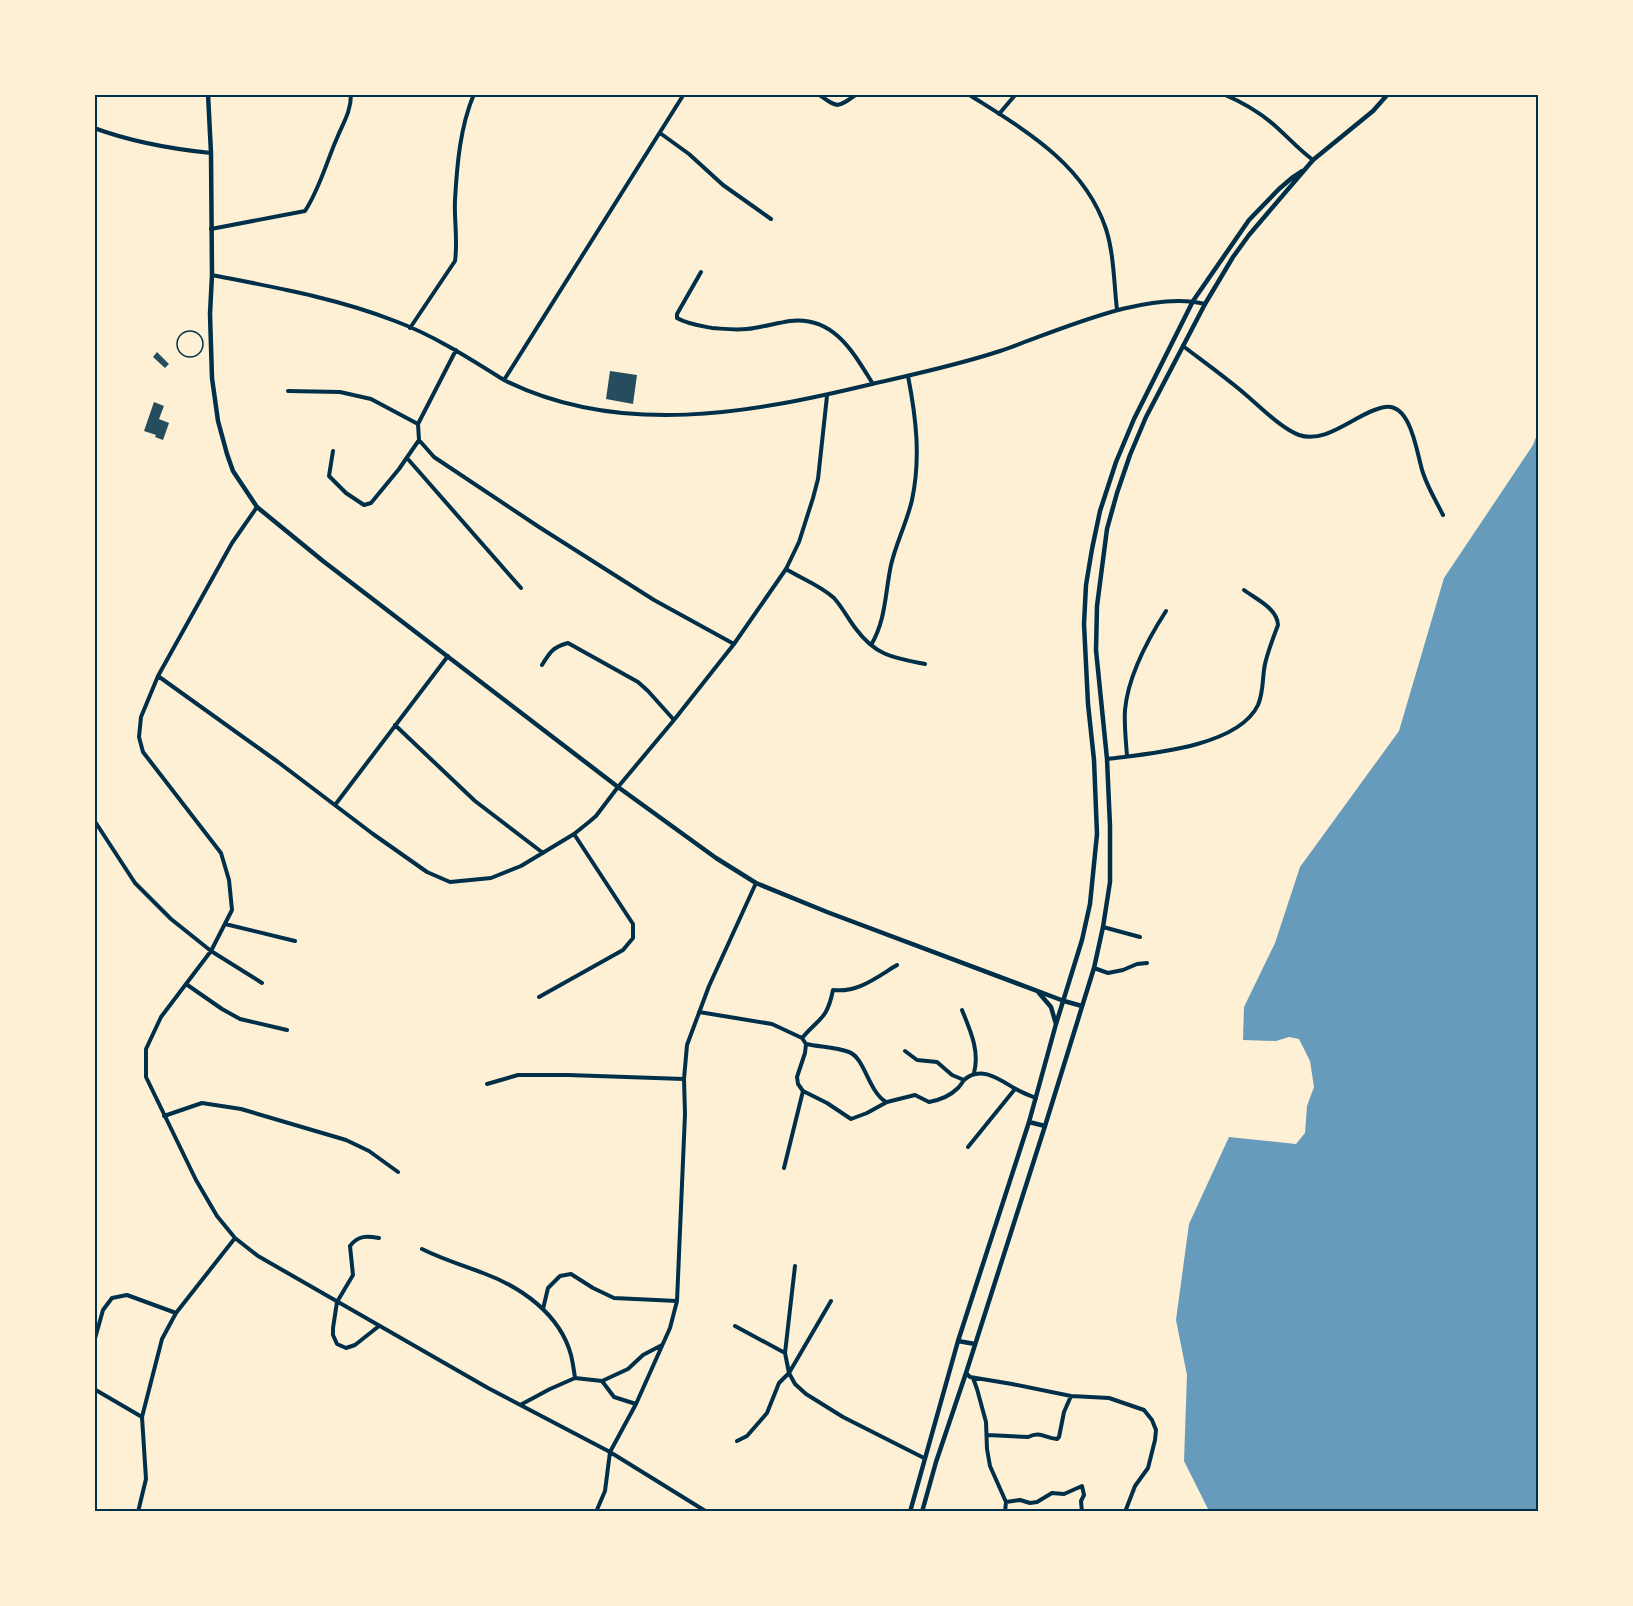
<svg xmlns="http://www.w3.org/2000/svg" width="1633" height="1606" viewBox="0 0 1633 1606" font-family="Karla,sans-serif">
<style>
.water{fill:#669bbc}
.building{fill:#264d5e}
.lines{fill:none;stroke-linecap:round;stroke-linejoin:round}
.service{stroke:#003049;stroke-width:1.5}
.minor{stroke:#003049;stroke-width:4}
.tertiary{stroke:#003049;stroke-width:4.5}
.neatline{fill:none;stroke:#003049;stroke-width:2}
</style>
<rect width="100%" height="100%" fill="#fdf0d5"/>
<path class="water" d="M1538,432V1511H1209L1184,1461L1187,1375L1176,1320L1189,1224L1229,1137L1296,1144L1305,1133L1307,1106L1314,1087L1310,1061L1299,1039L1289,1037L1276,1041L1243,1040L1244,1007L1275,943L1300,867L1399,731L1444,578L1533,445Z"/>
<path class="building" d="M157,352L169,364L165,368L153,357Z
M610,371L637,375L633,404L606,399Z
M154,402L164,406L159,419L169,423L163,440L155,437L156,435L144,431Z"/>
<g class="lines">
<path class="service" d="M177 344a13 13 0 1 1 26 0a13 13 0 1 1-26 0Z"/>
<path class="minor" d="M684,94L504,380C620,438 752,413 872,384C915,374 958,365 1000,351C1056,332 1147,289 1205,304
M818,94C838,108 836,109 857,94
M968,94C1023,129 1084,163 1106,229C1114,254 1114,284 1117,310
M1223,94C1242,102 1258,111 1273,124C1287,136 1298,149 1313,160
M999,114L1016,94
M94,128C132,142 171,149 211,153
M660,133L689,154L723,185L771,219
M211,229L305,211C320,188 326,163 337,138C343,123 351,112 351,94
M701,272L677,314V318C687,324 701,326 712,328C727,329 740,331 754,328C766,326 778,323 790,321C834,316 853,352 873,384
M212,275C273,287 336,298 395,321C433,335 469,358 504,380
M410,328L455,261C458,241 454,220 455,200C457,165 460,127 474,94
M1183,346C1204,362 1225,377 1245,394C1259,406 1282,429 1299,435C1328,445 1358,411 1385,407C1412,403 1417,456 1423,473C1428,488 1436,501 1443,515
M456,350L418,424L419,440L434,457L539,527L654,600L734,644L786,569L799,542L813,498L818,479L827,396
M288,391L340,392L371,399L418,424
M333,451L329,476L346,493L364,505L371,503L399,469L419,440
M407,458L521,588
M257,507L232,543L158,676L141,717L139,737L143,752L221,853L229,880L232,910L211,951L161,1017L146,1049V1077L196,1180L217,1216L235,1238L258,1256L488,1388L610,1452L636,1404L670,1328L677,1301L685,1114L684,1079L687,1045L709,986L756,883
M786,569C802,579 820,585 834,598C843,608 848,619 856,629C876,656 894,658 925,664
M871,645C886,620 885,593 891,565C896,543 907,522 912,500C921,458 916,417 908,376
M542,665C550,652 553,647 568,643L638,682L648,691L674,720
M158,676L278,762L373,834L427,872L450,882L491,878L521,866L574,834L589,822L596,816L618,787L674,720L734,644
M395,725L475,801L543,853
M1127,756C1126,741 1124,725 1125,710C1128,676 1148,639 1166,611
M1107,759C1148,754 1238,747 1258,705C1264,691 1262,678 1265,664C1268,651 1273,638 1278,625C1277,608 1256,599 1244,590
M335,805L448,656
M94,820L135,883L171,919L211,951L262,983
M225,924L295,941
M1103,927L1140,937
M1094,968L1108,973L1123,970L1137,964L1147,963
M186,984L222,1009L240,1019L287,1030
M539,997L623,950L633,938V924L574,834
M962,1010C970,1030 980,1051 974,1073
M699,1012L772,1024L802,1038L806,1044L805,1053L797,1077L798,1084L803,1091L827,1103L851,1119L867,1113L887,1102L915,1095L929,1102C940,1100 950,1096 958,1088C960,1086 962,1083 964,1080C980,1065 999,1079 1014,1088C1021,1092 1028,1095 1036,1098
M802,1038C819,1018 827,1020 833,990C858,993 877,977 897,965
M806,1044C820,1047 835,1047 849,1052C865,1058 868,1091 886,1102
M905,1051L917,1060L937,1062L952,1075L964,1080
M487,1084L518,1075H568L684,1079
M164,1116L202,1103L241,1109L346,1140L369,1151L398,1172
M968,1147L1015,1089
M784,1168L803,1091
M379,1238C367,1236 358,1235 350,1246L353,1275L337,1302L333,1328V1335L337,1344L346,1348L355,1345L379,1326
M422,1249C442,1259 462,1265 483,1273C521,1287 560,1314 571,1355C573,1363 574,1371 575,1378
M831,1301L789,1373L795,1384L806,1394L843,1417L924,1458
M543,1309L548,1288L560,1276L571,1274L593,1288L614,1298L677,1301
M735,1326L785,1353
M94,1342L103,1310L112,1298L127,1295L176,1313
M966,1373L970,1377L1012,1384L1071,1396L1109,1398L1144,1410L1152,1420L1156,1430L1155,1440L1148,1468L1135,1486L1125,1512
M973,1378L977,1389L986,1422L987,1449L990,1466L1006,1502L1020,1500L1030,1503L1037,1502L1052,1493L1064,1494L1082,1486L1084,1495L1081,1501L1082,1512
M602,1381L628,1369L643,1355L662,1345
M94,1389L142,1417
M522,1404L550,1389L575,1378L602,1381L614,1397L636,1404
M987,1435L1028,1437C1041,1431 1044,1438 1057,1439L1059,1437L1064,1412L1071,1396
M737,1441L747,1436L767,1413L779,1383L789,1373L785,1353L795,1266
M138,1512L146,1479L142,1417L162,1339L176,1313L235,1238
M596,1512L605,1491L610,1452L707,1512
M1005,1512L1006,1502"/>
<path class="tertiary" d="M208,94L211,153L212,275L210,314L212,378L218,421L227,454L233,471L257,507L323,561L618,787L716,858L756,883L827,912L1064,1001L1082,1006
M1039,993L1051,1007L1056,1024
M1029,1122L1045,1126
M958,1341L975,1344
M910,1512L958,1341L1029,1122L1056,1024L1082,940L1090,904L1097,834L1094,760L1088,704L1084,624L1086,585L1092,549L1100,511L1116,462L1134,419L1193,301L1249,220L1279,189L1293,177L1302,171
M922,1512L936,1462L966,1373L1045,1126L1094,968L1103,927L1110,882V826L1107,759L1096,650L1097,606L1107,529L1117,493L1130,455L1146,417L1205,304L1233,257L1249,235L1313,160L1373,111L1388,94"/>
</g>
<rect width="1633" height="1606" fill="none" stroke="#fdf0d5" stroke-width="192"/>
<rect x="96" y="96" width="1441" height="1414" class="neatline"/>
</svg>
